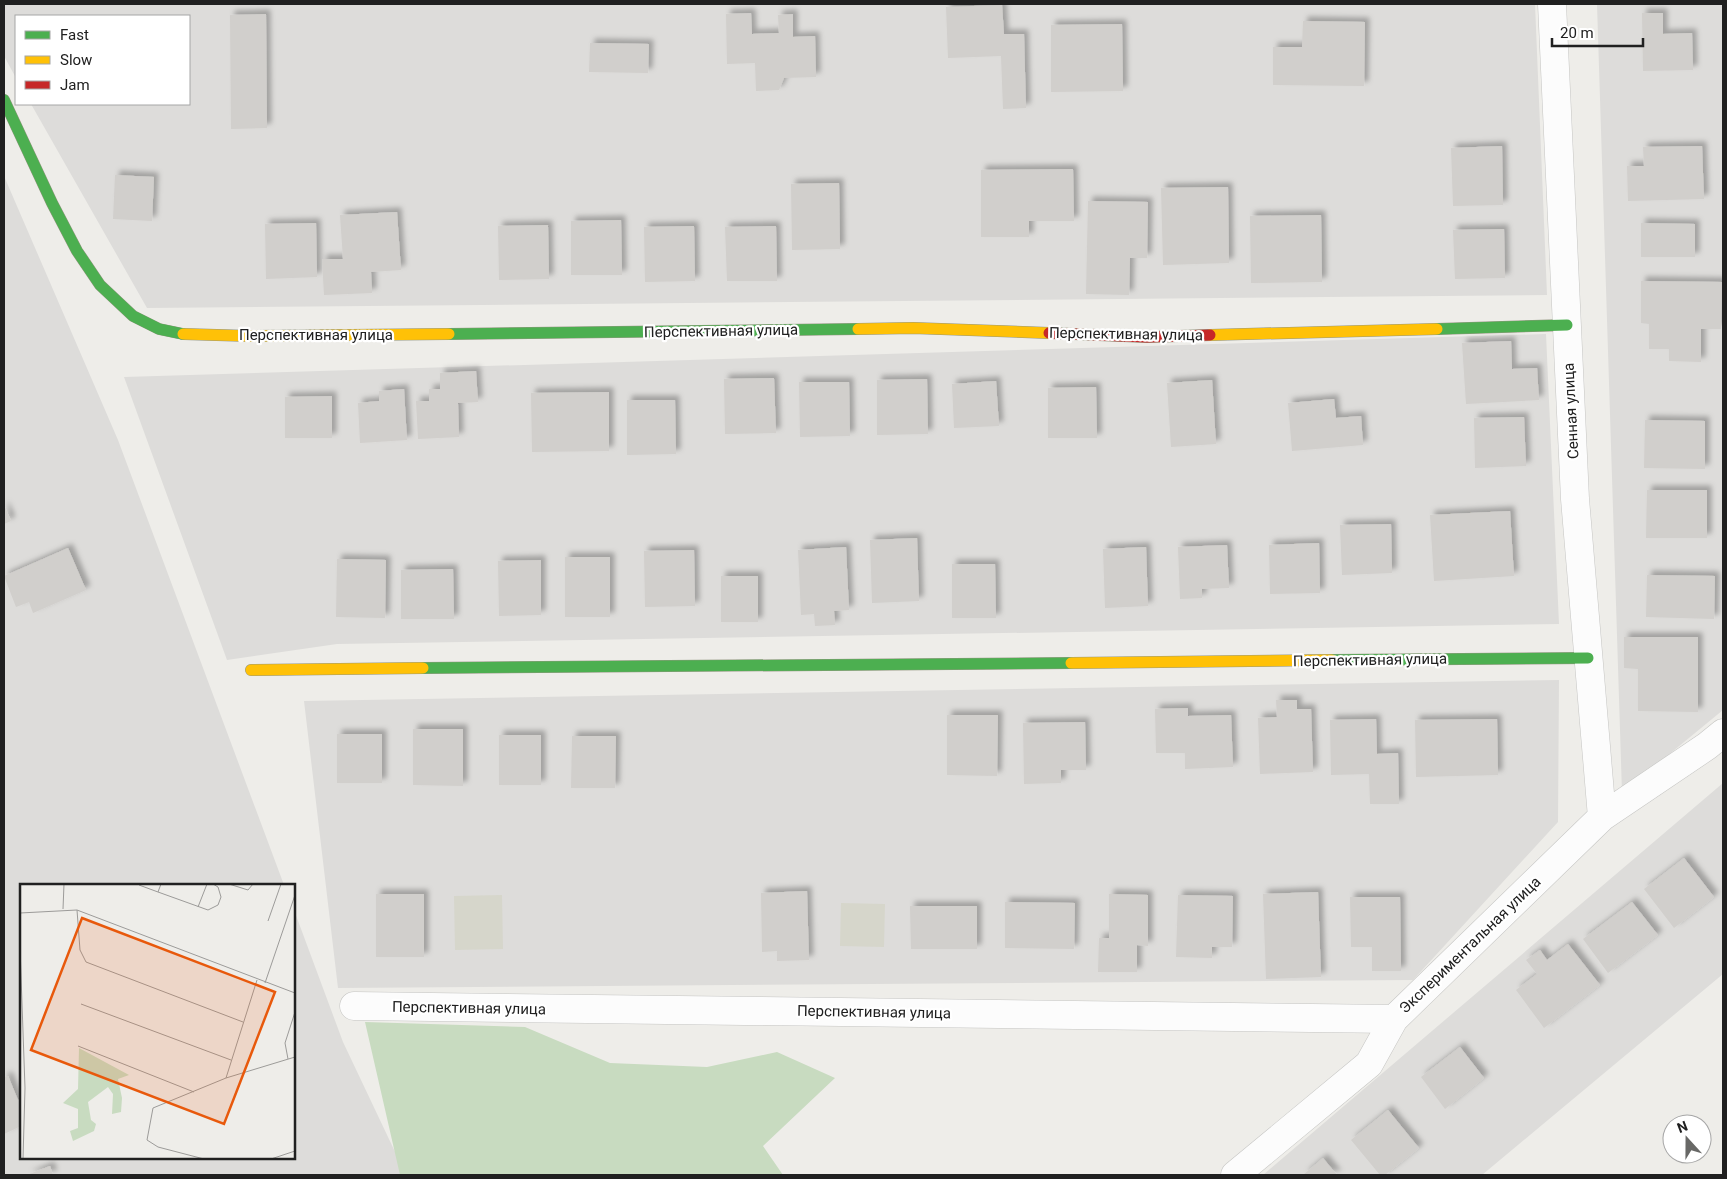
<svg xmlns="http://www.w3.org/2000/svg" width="1727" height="1179" viewBox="0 0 1727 1179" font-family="Roboto,sans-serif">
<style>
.residential{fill:#dddcda}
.construction{fill:#d6d6cb}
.forest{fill:#c8dbc0}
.building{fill:#d1cfcc;filter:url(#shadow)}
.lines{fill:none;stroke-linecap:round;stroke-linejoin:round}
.street-casing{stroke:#c5c5c3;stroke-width:29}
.fast-casing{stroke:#949781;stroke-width:12}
.slow-casing{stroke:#949781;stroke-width:12}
.jam-casing{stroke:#949781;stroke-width:12}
.street{stroke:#fcfcfc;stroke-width:28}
.fast{stroke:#4caf50;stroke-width:11}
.slow{stroke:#ffc107;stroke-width:11}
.jam{stroke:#c62828;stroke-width:11}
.labels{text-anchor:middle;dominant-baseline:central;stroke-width:4.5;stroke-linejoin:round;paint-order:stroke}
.street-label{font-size:15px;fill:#202020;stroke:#fff}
.inset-road{fill:none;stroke:#9c9b99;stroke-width:1}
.view{fill:#e8590c;fill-opacity:0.15;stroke:#e8590c;stroke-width:2.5}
.inset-edge{fill:none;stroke:#202020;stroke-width:2.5}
</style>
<defs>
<filter id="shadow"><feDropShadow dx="4.5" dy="-4.5" stdDeviation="2.5" flood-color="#0004"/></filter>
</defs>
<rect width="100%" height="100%" fill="#eeede9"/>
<path class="residential" d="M4,4H1535L1547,295L147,308L31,104H189V16H16V78L4,56Z
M1597,4H1723V710L1622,793Z
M4,176L118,440L284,885H21V1158H294V910L343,1042L406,1175H4Z
M1546,334L1559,624L337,644L227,660L124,377Z
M1559,680L1558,822L1413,980L338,988L304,701Z
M1723,783V974L1482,1175H1263Z"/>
<path class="construction" d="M502,895L503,949L455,950L454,896Z
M841,903L885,904L884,947L840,946Z"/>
<path class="forest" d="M365,1022L525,1027L610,1063L707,1067L777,1052L835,1078L763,1146L783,1175H400Z"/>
<path class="building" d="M1002,5L1004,34H1024L1026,108L1003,109L1001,56L948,58L946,7Z
M751,13L752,34L779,33L778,15L793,14V37L815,36L816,77L784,78L779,90L756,91L755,63L727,64L726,14Z
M1642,13H1663V34L1692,33L1693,70L1643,71Z
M266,14L267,128L231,129L230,15Z
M1303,21L1365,22L1364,86L1273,85V47H1302Z
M1122,24L1123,91L1051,92V25Z
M590,43L649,44L648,73L589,72Z
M1502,146L1503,205L1453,206L1451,148Z
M1702,146L1704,199L1628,201L1627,166H1644L1643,147Z
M1073,169L1074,221H1029V237H981V170Z
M115,175L154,177L152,221L113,219Z
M839,183L840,249L792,250L791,184Z
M1228,187L1229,263L1163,265L1161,188Z
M1088,201L1148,202L1147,258H1130L1129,295L1086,294Z
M397,212L401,270L371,272L372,293L324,295L322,259H343L340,215Z
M1321,215L1322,282L1251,283L1250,216Z
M621,220L622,275H571V221Z
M316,223L317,277L266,279L265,224Z
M1641,223L1695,224V257H1641Z
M548,225L549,279L499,280L498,226Z
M694,226L695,281L645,282L644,227Z
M776,226L777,281H727L725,227Z
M1504,229L1505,278L1455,279L1453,230Z
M1641,281L1722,282L1721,329H1701V362L1669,361V349H1649V324L1641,323Z
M1511,341L1512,369L1537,368L1539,400L1466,404L1462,343Z
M476,371L478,402L458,403L459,437L418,439L416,401H429V389H440V373Z
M774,378L776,433L725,434L724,379Z
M927,379L928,434L877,435V380Z
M1212,380L1216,444L1171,447L1167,383Z
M996,381L999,426L954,428L952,384Z
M799,382H849L850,436L800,437Z
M1096,387L1097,438H1048V388Z
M404,389L407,440L360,443L358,403L379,401V391Z
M609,392V451L532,452L531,393Z
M332,396V438H285V397Z
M1334,399L1336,418L1361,416L1363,445L1292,451L1288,403Z
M627,400H675L676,454L627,455Z
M1524,417L1526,466L1475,468L1474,418Z
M1645,420L1705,421V469L1644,468Z
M1647,490H1707V538H1646Z
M4,505L11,521L4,524Z
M1510,511L1514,576L1434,581L1430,515Z
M1391,524L1392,573L1342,575L1340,525Z
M917,538L919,601L872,603L870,540Z
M1319,543L1320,593L1270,594L1269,545Z
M1227,545L1229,588L1202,589V598L1180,599L1178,547Z
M846,547L849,610L834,611L835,625L815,626L814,614L801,615L798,550Z
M1146,547L1148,606L1105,608L1103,549Z
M68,548L86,590L33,613L29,602L16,607L4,576Z
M694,550L695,606L645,607L644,551Z
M565,557H610V617H565Z
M337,559L386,560L385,618L336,617Z
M541,560V615L499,616L498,561Z
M952,564H995L996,618H952Z
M453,569L454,619H401V570Z
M1647,575L1715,576L1714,619L1646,617Z
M721,576H758V622H721Z
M1624,637H1698V712L1638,711V669L1624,668Z
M1276,700H1297V709H1311L1313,772L1260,774L1258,718L1277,717Z
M1188,708V716L1231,715L1233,767L1185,769V753H1156L1155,709Z
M947,715H998L997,776L947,775Z
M1376,719L1377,754L1398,753L1399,804H1370L1369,774L1331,775L1330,720Z
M1497,719L1498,775L1416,777L1415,720Z
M1085,722L1086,770H1061V783L1024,784L1023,723Z
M413,729H463V786L413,785Z
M337,734H382V783H337Z
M499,735H541V785H499Z
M572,736H616L615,788H571Z
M1684,858L1714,897L1674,928L1644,889Z
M807,891L809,960L777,961V951L762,952L761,893Z
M1318,892L1321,977L1266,979L1263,894Z
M376,894H424V957H376Z
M1109,894L1148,895V946L1137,945V972H1098L1099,938H1109Z
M1178,895L1233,896L1232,947H1212V958L1176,957Z
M1350,897H1400L1401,971H1372V947H1351Z
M1005,902L1075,903L1074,949L1005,948Z
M1632,902L1658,935L1608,973L1583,939Z
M910,906H977V949H911Z
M1568,944L1600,985L1544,1028L1516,990L1537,974L1526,960L1540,950L1547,960Z
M1460,1047L1484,1078L1445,1109L1421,1077Z
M8,1076L18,1100L21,1099V1126L4,1134V1077Z
M1388,1110L1419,1148L1385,1175H1380L1351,1140Z
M1323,1158L1337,1175H1303Z
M50,1166L53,1175H27Z"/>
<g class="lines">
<g class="street-casing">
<path id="street" d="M1552,4L1575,499L1602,817
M354,1006L1394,1019
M1235,1175L1369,1064L1394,1019L1602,817L1707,746L1723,733"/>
</g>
<g class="fast-casing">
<path id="fast" d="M4,100L52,203L77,251L100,285L133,316L159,329L183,334
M1437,329L1567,325
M449,334L858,329
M1332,660L1588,658
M423,668L1071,663"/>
</g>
<g class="slow-casing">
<path id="slow" d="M858,329L913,328L1049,333
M183,334L250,336L449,334
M1210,335L1437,329
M1071,663L1332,660
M251,670L423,668"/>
</g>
<g class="jam-casing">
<path id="jam" d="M1049,333L1147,337L1210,335"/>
</g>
<use href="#street" class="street"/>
<use href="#fast" class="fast"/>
<use href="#slow" class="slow"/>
<use href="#jam" class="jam"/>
</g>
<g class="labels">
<g class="street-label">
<text transform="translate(721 331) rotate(-1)">Перспективная улица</text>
<text transform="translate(1126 334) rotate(1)">Перспективная улица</text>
<text x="316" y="335">Перспективная улица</text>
<text transform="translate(1571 411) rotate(-93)">Сенная улица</text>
<text transform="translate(1370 660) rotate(-1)">Перспективная улица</text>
<text transform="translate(1470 945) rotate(-44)">Экспериментальная улица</text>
<text transform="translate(469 1008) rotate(1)">Перспективная улица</text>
<text transform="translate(874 1012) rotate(1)">Перспективная улица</text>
</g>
</g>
<g transform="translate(20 884)">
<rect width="275" height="275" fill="#eeede9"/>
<path d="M59,164L109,191L98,195L102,214L101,228L92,230L93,210L88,203L68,218L71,236L76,240L74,247L53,257L50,247L58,244V225L43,219L58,205Z" fill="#c8dbc0"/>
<path class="inset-road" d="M141,0L138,8L188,26L198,21L201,13L198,3L193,0M209,0L228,6L233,0M119,1L138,8M178,23L187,0M43,25L44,0M57,26L60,66L66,78L223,138M0,29L57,26L275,109M248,37L261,0M0,63L5,204L3,275M245,99L275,11M61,120L211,176M58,162L174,208M268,175L265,159L275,128M206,194L237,96M184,275L138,263L127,256L133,224L206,194L275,173M251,275L275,267"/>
<path class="view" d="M62,34L255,108L204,240L11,166Z"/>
<rect width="275" height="275" class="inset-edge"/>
</g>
<rect width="1727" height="1179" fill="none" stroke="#202020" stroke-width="10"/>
<rect x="15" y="15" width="175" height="90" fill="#ffffff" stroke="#a6a6a6"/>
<rect x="25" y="31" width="25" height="8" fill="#4caf50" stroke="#a6a6a6"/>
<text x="60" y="40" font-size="15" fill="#202020">Fast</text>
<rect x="25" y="56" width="25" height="8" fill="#ffc107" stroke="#a6a6a6"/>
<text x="60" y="65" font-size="15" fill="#202020">Slow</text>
<rect x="25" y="81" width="25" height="8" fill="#c62828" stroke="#a6a6a6"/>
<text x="60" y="90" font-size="15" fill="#202020">Jam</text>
<g transform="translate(1687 1139) rotate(339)"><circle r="24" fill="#ffffff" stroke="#a6a6a6"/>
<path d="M0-4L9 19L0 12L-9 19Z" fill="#686866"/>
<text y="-8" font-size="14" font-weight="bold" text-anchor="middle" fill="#202020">N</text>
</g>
<path d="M1552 38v8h91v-8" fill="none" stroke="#202020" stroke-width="2.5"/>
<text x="1560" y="38" font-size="15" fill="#202020" stroke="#ffffff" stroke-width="4" paint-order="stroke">20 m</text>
</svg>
